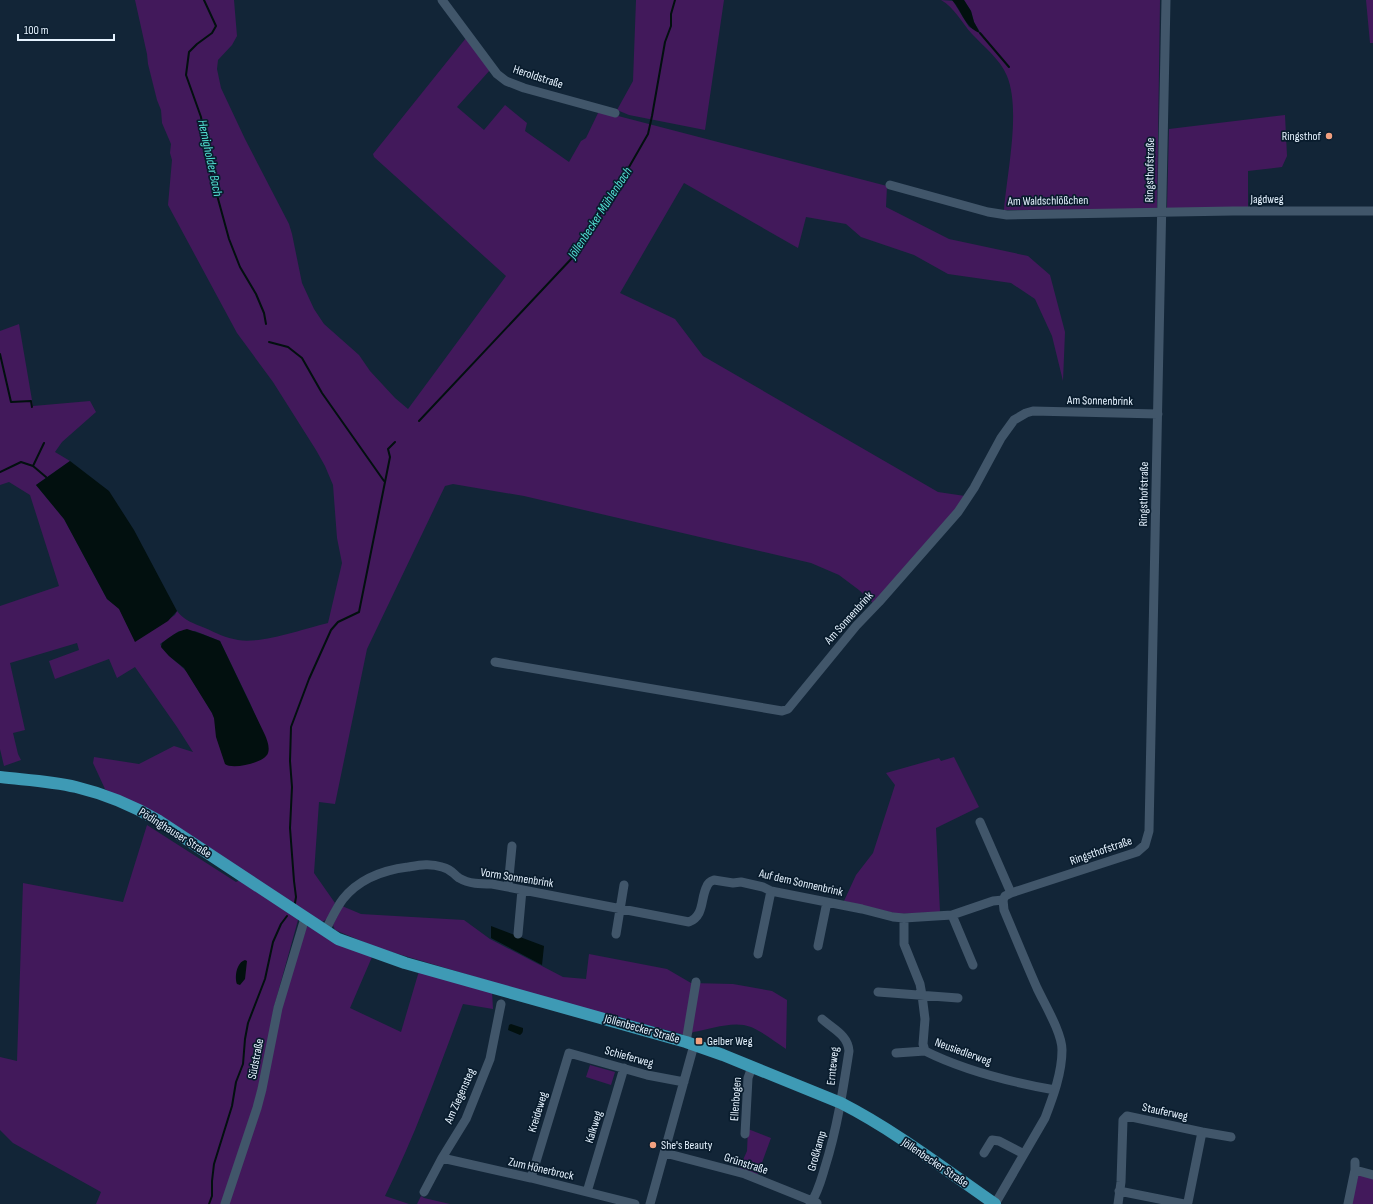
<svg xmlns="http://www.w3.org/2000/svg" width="1373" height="1204" viewBox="0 0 1373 1204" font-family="'Sofia Sans Condensed',sans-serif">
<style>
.green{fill:#42195b;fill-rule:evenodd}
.water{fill:#02100f}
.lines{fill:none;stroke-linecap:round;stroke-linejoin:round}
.stream{stroke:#02100f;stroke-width:2}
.minor{stroke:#41566a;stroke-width:9}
.major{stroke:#3e9ab5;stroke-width:12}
.poi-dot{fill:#f2a07f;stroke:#091c2d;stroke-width:1.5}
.labels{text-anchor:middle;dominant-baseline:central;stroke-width:3.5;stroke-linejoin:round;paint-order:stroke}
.street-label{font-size:12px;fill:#e6f3ff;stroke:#091c2d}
.poi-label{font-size:12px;fill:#e6f3ff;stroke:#091c2d;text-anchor:start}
.water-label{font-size:13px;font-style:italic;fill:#52e0d2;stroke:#091c2d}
</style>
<rect width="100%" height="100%" fill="#122537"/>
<path class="green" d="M135,0H234L237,36L232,45L218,60L217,69L221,88L245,139L289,224L292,234L302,283L314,309L324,324L359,355L370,371L395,398L408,409L506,276L374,157L373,154L466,38L490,70L457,107L484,130L505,105L527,123L525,131L569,162L581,141L586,138L599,111L887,186L886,207L949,239L1028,256L1050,275L1065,332L1063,381L1052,336L1035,299L1011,283L948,274L914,255L861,237L846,224L806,217L798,248L684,183L620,293L675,319L703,356L938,492L965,496L956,511L874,604L859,590L839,575L811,563L524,496L453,484L445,486L367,649L335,804L319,802L314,873L335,903L327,919L322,922L105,789L93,763L94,757L139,764L174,746L193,752L177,727L135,667L117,678L109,659L55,679L49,661L79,650L77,643L10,663L25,730L13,733L18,754L21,760L4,766L0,749V606L59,586L30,495L9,482L0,485V331L19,324L33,406L90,401L96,412L62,442L55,452L70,461L36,485L64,519L107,599L119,608L135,641L175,615L177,611C185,621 193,623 205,628C216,633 226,638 238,640C262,644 303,629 328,623L342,563L337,538L333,485L325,466L316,450L273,382L237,333L168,205L172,160L170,153L171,144L162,123L161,110L157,100L148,64L147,54ZM179,631H195L220,641L250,703L268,745L214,718L212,713L187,672C178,662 166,656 160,644Z
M636,0H724L705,130L629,115L617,110L633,81Z
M941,0L953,1L969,27L980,32L974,22L971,11L964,0H1160L1157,209L1004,210C1007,173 1021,110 1007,76C1000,59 984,47 972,34C962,23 954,7 941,0Z
M1366,0H1373V43H1370Z
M1285,115L1287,156L1282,167L1248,171V208H1167L1169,129Z
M954,757L979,807L936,828L940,912L898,914L844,901L856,875L873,853L895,785L886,773L939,758L941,761Z
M147,825L236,882L240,880L297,917L298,920L274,1007L260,1089L222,1204H96L101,1192L13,1143L0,1130V1057L17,1061L23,883L123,902Z
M342,906L361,914L464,920L490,939L563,977L586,979L589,954L667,969L691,983L733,984L772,991L787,1000L786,1049C775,1042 763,1032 751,1027C734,1020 711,1029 693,1032L689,1036L553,1000L432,964L378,948L335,930L333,925Z
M307,926L372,957L350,1008L401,1032L419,971L492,991L493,1009L463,1004C439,1068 416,1134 385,1196L409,1204H228L279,1008Z
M590,1065L615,1072L611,1085L586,1077Z
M748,1129L771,1138L757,1176L739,1169L747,1151Z
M1359,1173L1373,1178V1204H1351Z
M421,1196L424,1198L450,1204H417Z"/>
<path class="water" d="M952,0H964L971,11L974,22L980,33C965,28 962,11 952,0Z
M70,461L109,491L134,530L177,611L168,621L135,642L119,609L107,599L64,519L36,485Z
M187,629L202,634L220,641L265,735C267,740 270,747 268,753C265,763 232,770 225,764L216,737L214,718L212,713L184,668L169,656L161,647L162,643C170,637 177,631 187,629Z
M491,926L544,946L542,965L491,938Z
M245,960L247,961L245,979L240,985L237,984C234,977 237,962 245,960Z
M511,1024L523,1028C523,1031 523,1033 520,1035L508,1030L509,1025Z"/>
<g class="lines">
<path class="stream" d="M204,0L216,26L212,33L197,44L189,52L186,75L201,117L208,162L229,239L240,267L256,294L264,313L266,324
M980,33L1009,67
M269,342L288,347L302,358L322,393L384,481
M0,354L11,402L31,401L32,407
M419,421L573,257L621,181L648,134L652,116L665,42L671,26V14L675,0
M44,443L33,466L46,477
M0,472L21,462L33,466
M295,903L296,897L294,881L290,828L292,787L290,761L291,727L309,679L331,630L338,622L359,612L390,457L388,449L395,442
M209,1204L212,1196V1181L214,1164L232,1106L236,1082L243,1064L245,1039L248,1023L265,979L273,942L281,924L287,916"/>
<path class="minor" d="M442,0L497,74L506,81L524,88L615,113
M890,185L988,212L1007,215L1233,211H1373
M495,662L782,711L788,709L856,626L879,602L958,512L974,488L1001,438L1014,420L1026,413L1033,411L1158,414
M980,822L1011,893
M508,887L512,846
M952,915L973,965
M904,918V944L920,984L922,995L925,1019L923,1044L925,1051C965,1071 1010,1082 1055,1090
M325,931C331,920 336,908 343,899C359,879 384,870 408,867C420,865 430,863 442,867C453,870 452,873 459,878C469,884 481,884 492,884L689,922C705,915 700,899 707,886C708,883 711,881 714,880L733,883L741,882L763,887L771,891L862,909L893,917L904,918L952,915L993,901L1003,900
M518,934L522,890
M616,934L624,885
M818,946L827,902
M758,954L771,891
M878,992L958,998
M686,1042L696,982
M896,1053L925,1051
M1202,1132L1231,1137
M745,1134L748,1078L752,1067
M665,1153L745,1174L817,1203
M984,1153L992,1140L999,1141L1024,1154
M442,1158L531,1178L635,1204
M1355,1170L1373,1175
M531,1178L569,1053L647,1075L684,1082
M1119,1191L1184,1204
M424,1192L442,1158L466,1119L490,1059L501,1004
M587,1192L624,1068
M225,1204L257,1108L262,1089L278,1008L305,918
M650,1204L694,1045
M810,1204C818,1193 821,1180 825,1167C837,1129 843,1090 849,1051C848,1035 833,1029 822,1019
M995,1204L1045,1118C1053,1097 1062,1073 1062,1050C1062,1033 1045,1005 1037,988C1026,963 1015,936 1004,910L1003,900L1005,896L1011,893L1137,852L1145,845L1149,831L1166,0
M1118,1204L1121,1182L1123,1120L1127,1116L1202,1132L1188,1202L1187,1204
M1348,1204L1355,1170V1162"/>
<path class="major" d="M0,777C26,780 51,781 76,787C105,794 134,806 159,821L338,939L405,963L686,1042L723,1055L841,1103C894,1130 946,1170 995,1204"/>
</g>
<g class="poi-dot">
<circle cx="1329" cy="136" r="4"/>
<rect x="695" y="1037" width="8" height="8" rx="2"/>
<circle cx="653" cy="1145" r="4"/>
</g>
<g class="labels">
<g class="street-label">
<text transform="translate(538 77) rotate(18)">Heroldstraße</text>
<text transform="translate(1150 170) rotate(-89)">Ringsthofstraße</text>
<text x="1267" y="199">Jagdweg</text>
<text transform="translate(1048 201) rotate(-1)">Am Waldschlößchen</text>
<text transform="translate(1100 401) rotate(1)">Am Sonnenbrink</text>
<text transform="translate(1144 494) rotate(-89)">Ringsthofstraße</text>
<text transform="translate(849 618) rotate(-48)">Am Sonnenbrink</text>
<text transform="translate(175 833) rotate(32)">Pödinghauser Straße</text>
<text transform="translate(1101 851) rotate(-19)">Ringsthofstraße</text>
<text transform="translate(517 878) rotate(9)">Vorm Sonnenbrink</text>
<text transform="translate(801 883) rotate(13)">Auf dem Sonnenbrink</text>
<text transform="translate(642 1029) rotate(16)">Jöllenbecker Straße</text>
<text transform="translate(963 1052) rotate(20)">Neusiedlerweg</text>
<text transform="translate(629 1057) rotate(16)">Schieferweg</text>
<text transform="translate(256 1059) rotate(-79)">Südstraße</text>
<text transform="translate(833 1066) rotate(-84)">Ernteweg</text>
<text transform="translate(460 1096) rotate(-66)">Am Ziegensteg</text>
<text transform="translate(736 1099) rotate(-86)">Ellenbogen</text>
<text transform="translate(538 1112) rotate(-73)">Kreideweg</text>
<text transform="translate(1165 1112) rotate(12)">Stauferweg</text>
<text transform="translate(594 1127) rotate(-73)">Kalkweg</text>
<text transform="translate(817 1151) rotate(-74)">Großkamp</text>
<text transform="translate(935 1163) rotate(34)">Jöllenbecker Straße</text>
<text transform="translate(746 1164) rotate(18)">Grünstraße</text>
<text transform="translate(541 1169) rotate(13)">Zum Hönerbrock</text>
</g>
<g class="poi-label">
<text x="1321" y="136" text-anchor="end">Ringsthof</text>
<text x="707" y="1041">Gelber Weg</text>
<text x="661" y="1145">She's Beauty</text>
</g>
<g class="water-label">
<text transform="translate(210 158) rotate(78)">Hemigholder Bach</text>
<text transform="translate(600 213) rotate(-57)">Jöllenbecker Mühlenbach</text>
</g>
</g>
<path d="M18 34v6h96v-6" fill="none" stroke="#e6f3ff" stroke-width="2"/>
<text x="24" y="34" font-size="12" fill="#e6f3ff" stroke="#091c2d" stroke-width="3" paint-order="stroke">100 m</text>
</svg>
